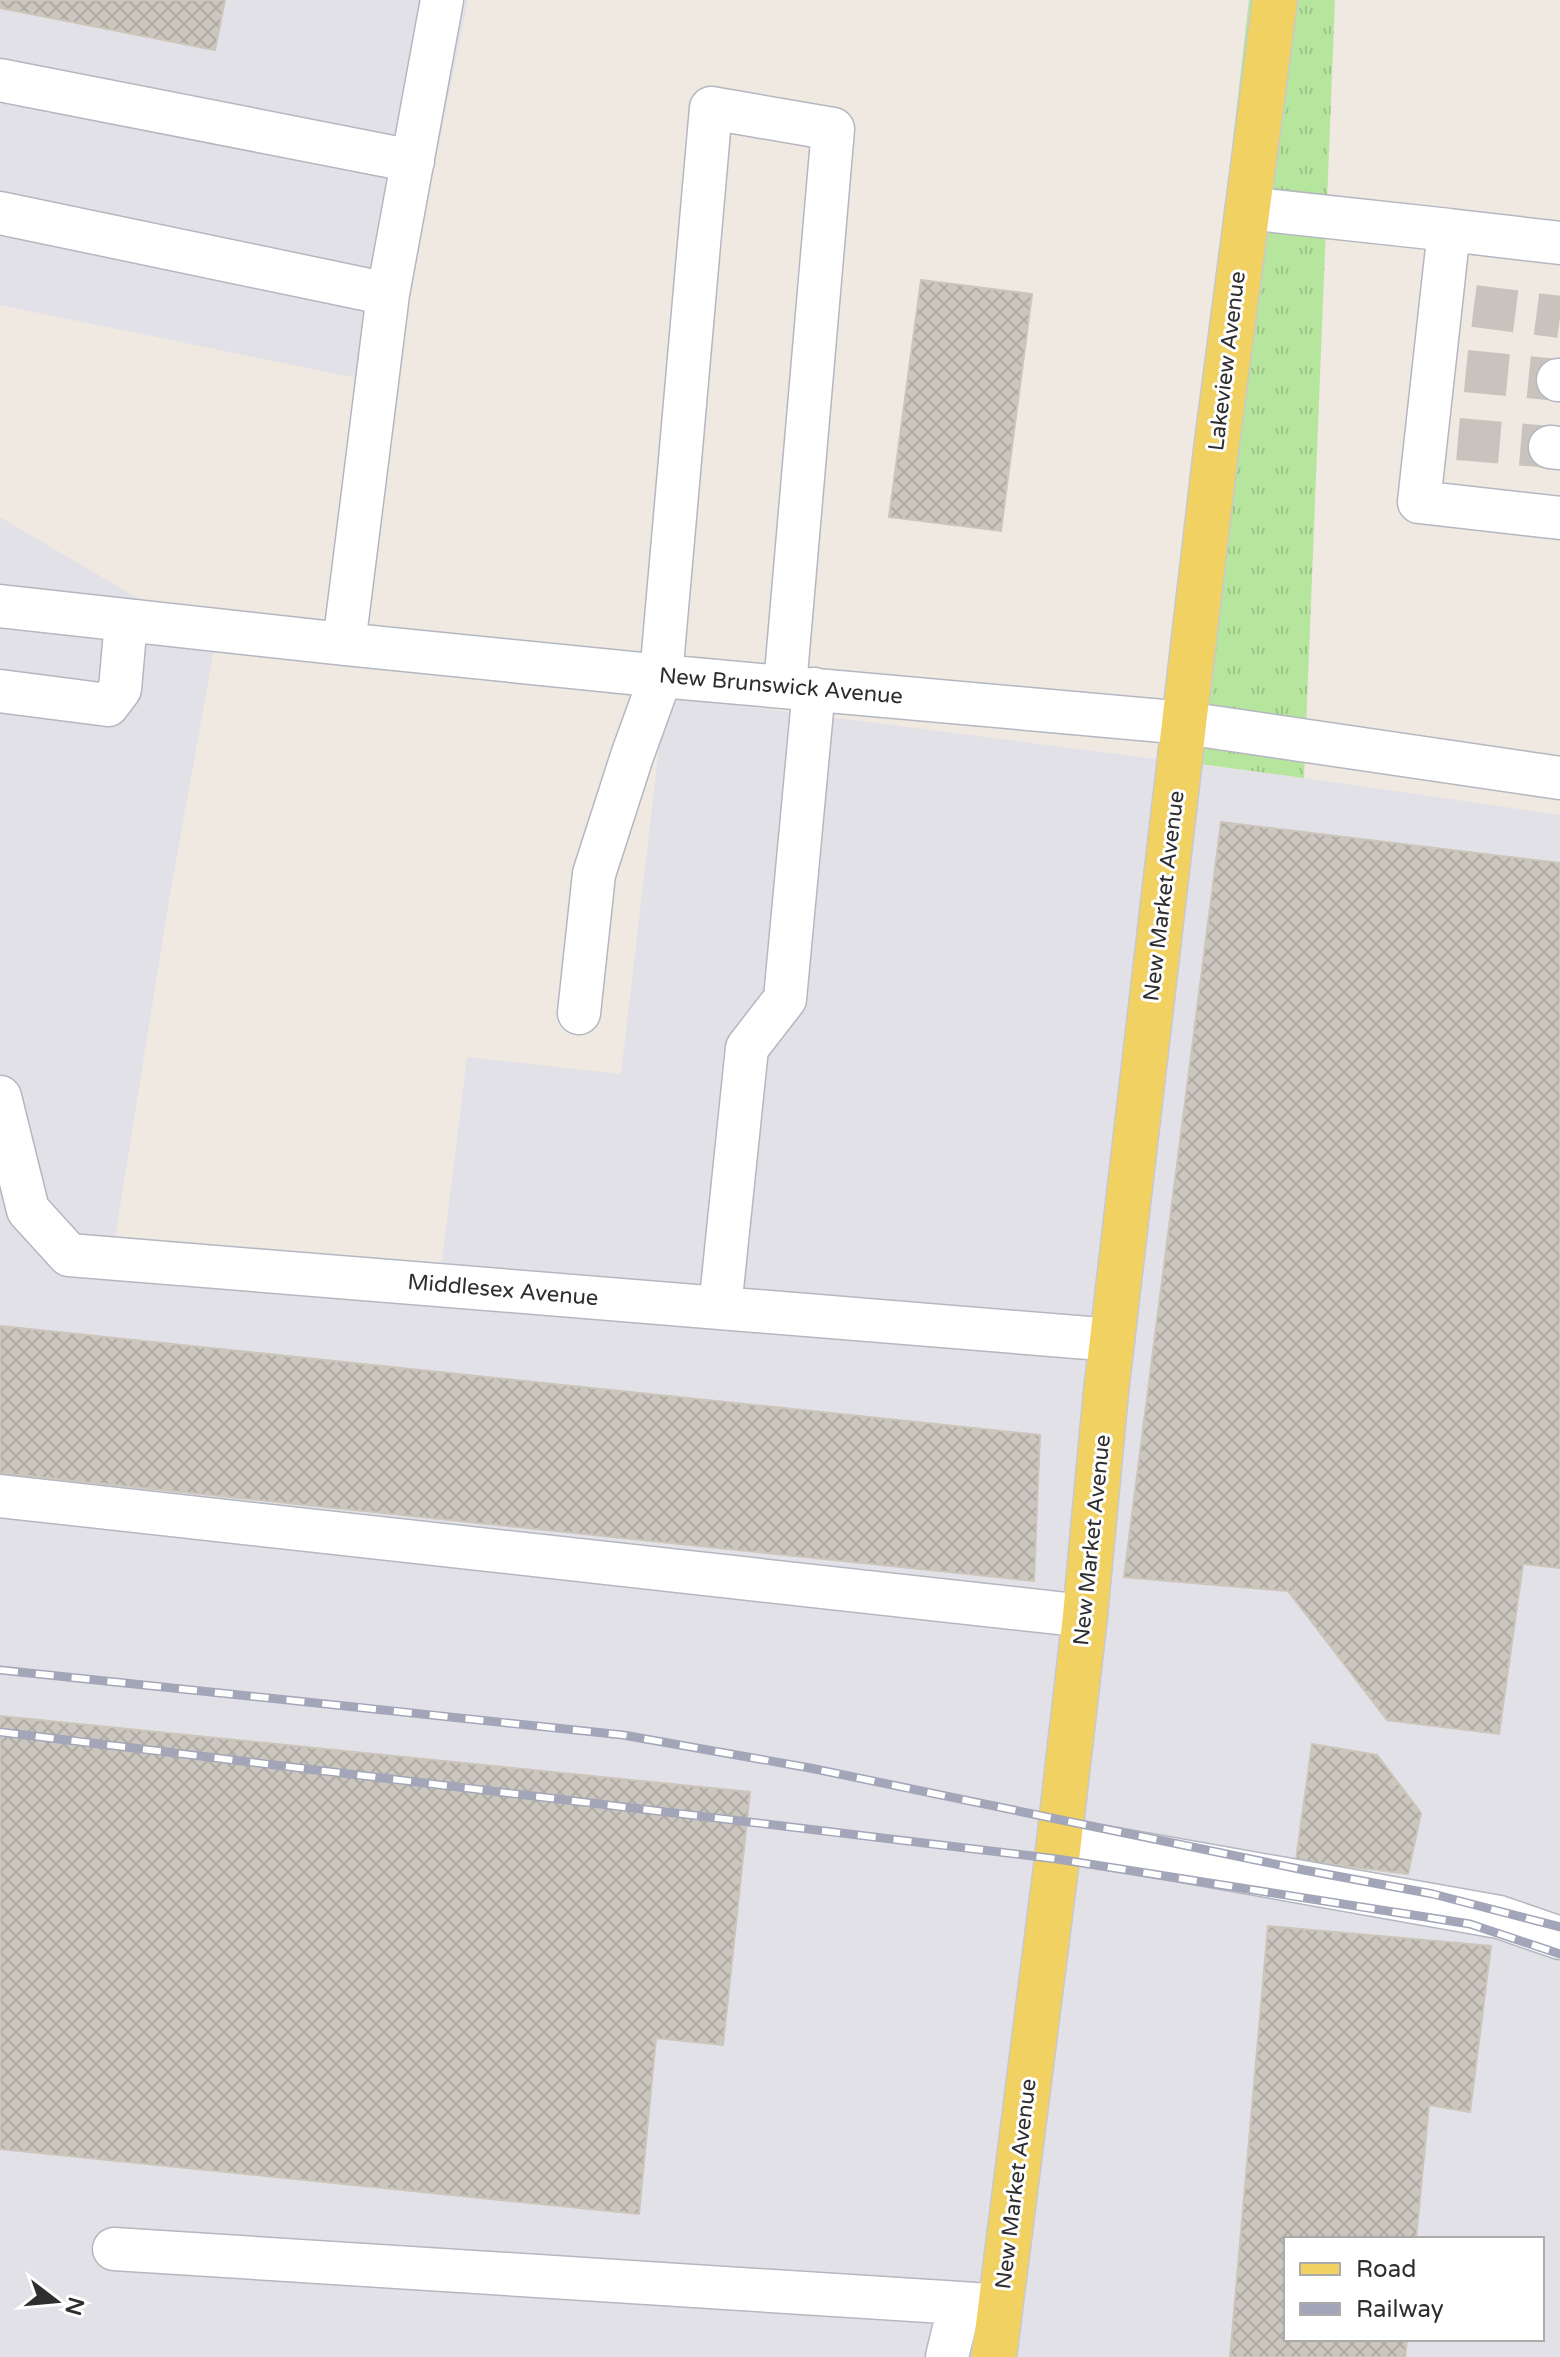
<svg xmlns="http://www.w3.org/2000/svg" width="1560" height="2357" viewBox="0 0 1560 2357" font-family="'Varela Round',sans-serif">
<style>
.industrial{fill:#e3e1e8;fill-rule:evenodd}
.grass{fill:url(#grass-tufts)}
.building{fill:url(#building-cross-hatch);stroke:#cbc5ba;stroke-width:2}
.lines{fill:none;stroke-linecap:round;stroke-linejoin:round}
.minor-tunnel{stroke:#c8c4bd;stroke-width:42;stroke-dasharray:42 21;stroke-linecap:butt}
.minor-casing{stroke:#b4b7c1;stroke-width:45}
.major-casing{stroke:#c9c9c9;stroke-width:47}
.minor{stroke:#fff;stroke-width:42}
.major{stroke:#f2d163;stroke-width:44}
.rail-casing{stroke:#a3a6b8;stroke-width:9}
.rail{stroke:#fff;stroke-width:6;stroke-dasharray:18;stroke-linecap:butt}
.labels{text-anchor:middle;dominant-baseline:central;stroke-width:6;stroke-linejoin:round;paint-order:stroke}
.street-label{font-size:22px;fill:#2e2e2e;stroke:#fff}
</style>
<defs>
<pattern id="grass-tufts" width="24" height="20" patternUnits="userSpaceOnUse" patternTransform="scale(2)"><rect width="24" height="20" fill="#b6e59e"/><path d="M3 7l-1-3M5 7V3M7 7l1-3M15 17l-1-3M17 17v-4M19 17l1-3" fill="none" stroke="#9dc588"/></pattern>
<pattern id="building-cross-hatch" width="8" height="8" patternUnits="userSpaceOnUse" patternTransform="scale(2)"><rect width="8" height="8" fill="#cbc7bf"/><path d="M0 0l8 8M0 8l8-8" fill="none" stroke="#afaba4"/></pattern>
</defs>
<rect width="100%" height="100%" fill="#efe9e1"/>
<path class="industrial" d="M0,0H468L390,385L0,305Z
M0,517L215,644L169,900L113,1251L439,1284L467,1057L621,1074L665,696L1304,778L1560,815V2357H0ZM1286,2239H1542V2339H1286Z"/>
<path class="grass" d="M1249,0H1335L1304,778L1162,759Z"/>
<path class="building" d="M0,0H225L215,50L0,8Z
M921,280L1032,294L1001,531L889,517Z
M1221,822L1560,863V1568L1523,1564L1499,1734L1387,1720L1288,1591L1124,1577Z
M0,1326L1040,1435L1034,1581L0,1473Z
M0,1716L750,1792L723,2045L656,2038L639,2214L0,2149Z
M1312,1744L1377,1755L1421,1813L1408,1874L1296,1860Z
M1268,1926L1491,1946L1470,2112L1429,2105L1416,2239H1286V2339H1407L1405,2357H1230Z"/>
<g class="lines">
<path class="minor-tunnel" d="M1474,306L1560,317
M1466,371L1558,380
M1458,439L1550,447"/>
<g class="minor-casing">
<path id="minor" d="M0,80L413,161
M1247,208L1449,230L1419,502L1560,518
M0,213L388,294
M1449,230L1560,243
M1558,380H1560
M1550,447L1560,448
M0,606L344,644L661,676L1185,723L1560,778
M344,644L388,294L442,0
M0,691L108,705L120,689L126,621
M579,1013L594,874L632,756L661,676L711,108L833,129L785,686
M0,1097L28,1210L69,1255L1113,1340
M720,1308L747,1048L785,999L814,689
M0,1496L1085,1616
M1059,1839L1499,1917L1560,1938
M114,2249L960,2303
M947,2357L960,2303L988,2305"/>
</g>
<g class="major-casing">
<path id="major" d="M994,2357L1057,1859L1085,1616L1106,1392L1216,450L1275,0"/>
</g>
<use href="#minor" class="minor"/>
<use href="#major" class="major"/>
<g class="rail-casing">
<path id="rail" d="M0,1670L623,1735L810,1768L1304,1870L1433,1894L1560,1927
M0,1732L1057,1859L1470,1924L1560,1954"/>
</g>
<use href="#rail" class="rail"/>
</g>
<g class="labels">
<g class="street-label">
<text transform="translate(1227 361) rotate(-83)">Lakeview Avenue</text>
<text transform="translate(781 686) rotate(5)">New Brunswick Avenue</text>
<text transform="translate(1164 896) rotate(-83)">New Market Avenue</text>
<text transform="translate(503 1290) rotate(5)">Middlesex Avenue</text>
<text transform="translate(1092 1540) rotate(-84)">New Market Avenue</text>
<text transform="translate(1016 2184) rotate(-83)">New Market Avenue</text>
</g>
</g>
<rect x="1284" y="2237" width="260" height="104" fill="#ffffff" stroke="#ababab" stroke-width="2"/>
<rect x="1300" y="2263" width="40" height="12" fill="#f2d163" stroke="#ababab" stroke-width="2"/>
<text x="1356" y="2277" font-size="24" fill="#2e2e2e">Road</text>
<rect x="1300" y="2303" width="40" height="12" fill="#a3a6b8" stroke="#ababab" stroke-width="2"/>
<text x="1356" y="2317" font-size="24" fill="#2e2e2e">Railway</text>
<g transform="translate(56 2301) rotate(106)" stroke="#ffffff" stroke-width="6" paint-order="stroke">
<path d="M0-6L14 30L0 20L-14 30Z" fill="#2e2e2e"/>
<text y="-12" font-size="22" font-weight="bold" text-anchor="middle" fill="#2e2e2e">N</text>
</g>
</svg>
